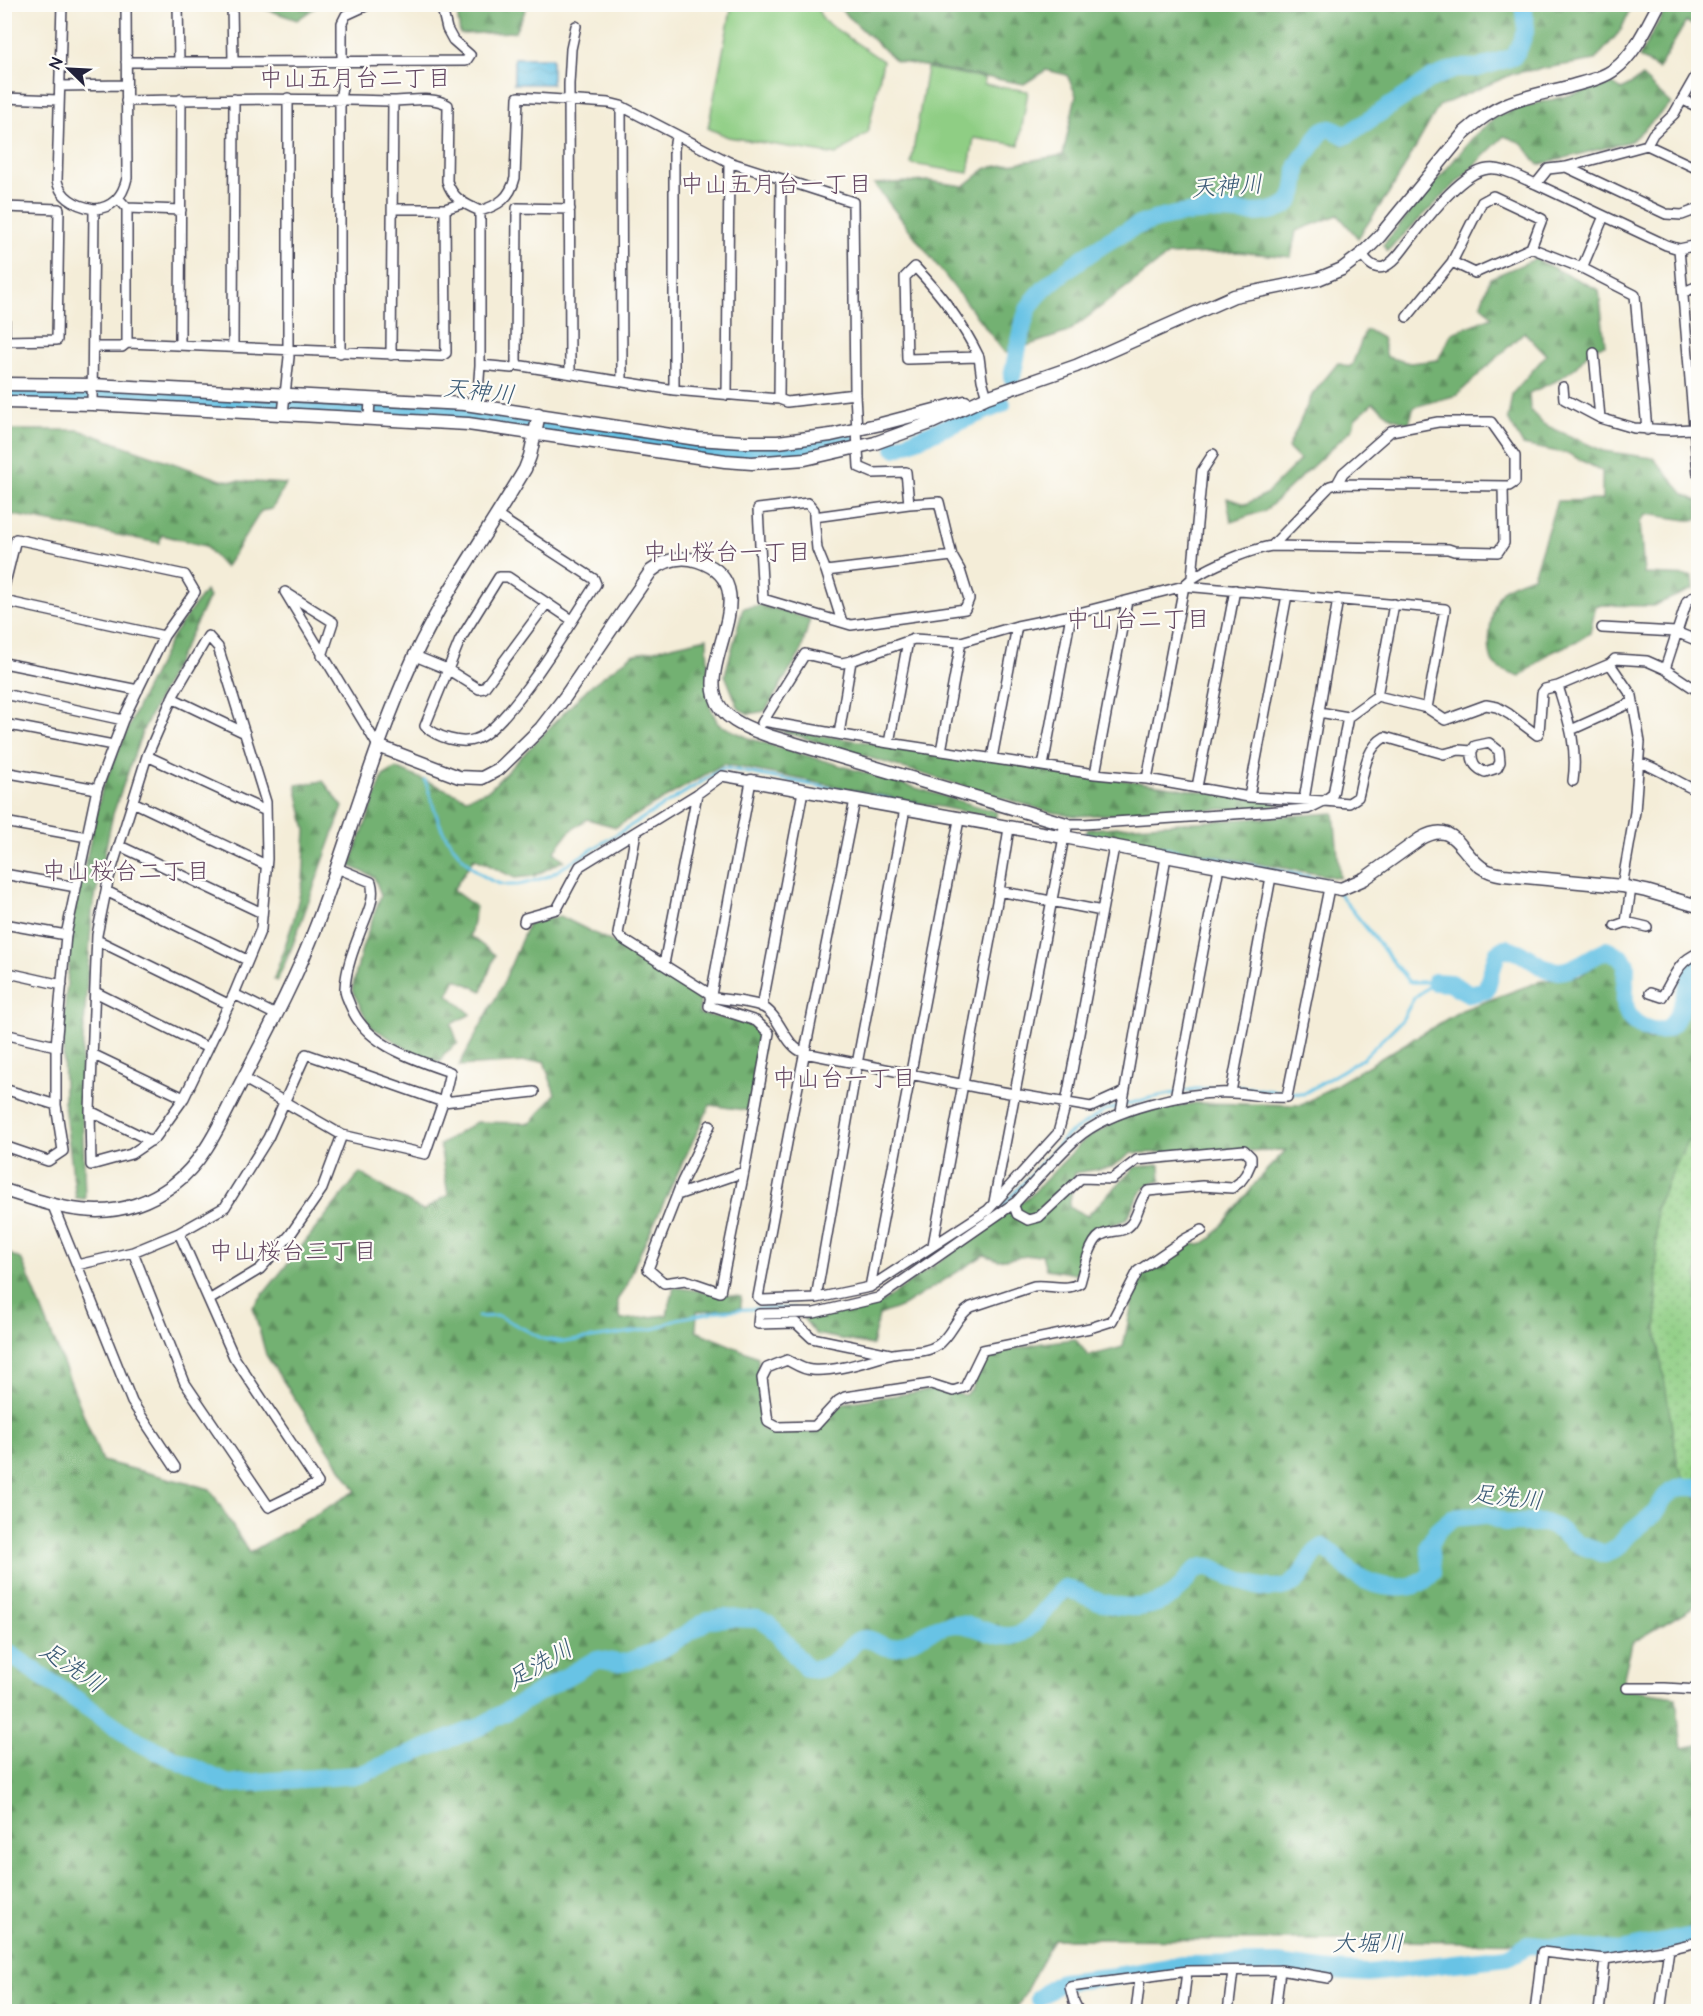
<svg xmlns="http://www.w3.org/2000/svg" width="1703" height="2016" viewBox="0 0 1703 2016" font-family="'Architects Daughter','Klee One',sans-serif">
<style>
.forest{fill:url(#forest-firs);stroke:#4a6a56;stroke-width:1.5}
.garden{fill:url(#garden-dots);stroke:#587860;stroke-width:1.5}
.pitch{fill:#8fce84;stroke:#587860;stroke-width:1.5}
.water{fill:url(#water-waves);stroke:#447290;stroke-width:1.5}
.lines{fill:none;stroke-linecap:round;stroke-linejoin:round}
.stream{stroke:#67c3e5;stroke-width:3}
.river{stroke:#67c3e5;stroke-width:18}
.minor-casing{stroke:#424053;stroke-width:12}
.tertiary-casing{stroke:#424053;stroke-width:15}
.minor{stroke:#fff;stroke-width:9}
.tertiary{stroke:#fff;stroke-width:12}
.labels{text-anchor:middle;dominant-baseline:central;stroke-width:4.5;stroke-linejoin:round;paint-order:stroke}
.neighbourhood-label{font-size:24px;fill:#664a64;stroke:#fdfcf7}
.water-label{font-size:24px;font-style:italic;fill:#3a5a76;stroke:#fdfcf7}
</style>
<defs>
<pattern id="forest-firs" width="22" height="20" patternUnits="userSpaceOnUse" patternTransform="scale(1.5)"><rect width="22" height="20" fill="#73b172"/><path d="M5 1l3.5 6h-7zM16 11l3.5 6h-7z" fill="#5e905f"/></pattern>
<pattern id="garden-dots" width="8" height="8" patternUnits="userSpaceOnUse" patternTransform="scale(1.5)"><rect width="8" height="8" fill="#8fce84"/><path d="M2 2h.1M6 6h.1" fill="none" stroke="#7bb173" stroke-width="1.8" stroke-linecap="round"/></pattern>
<pattern id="water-waves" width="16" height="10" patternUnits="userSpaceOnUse" patternTransform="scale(1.5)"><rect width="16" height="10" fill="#67c3e5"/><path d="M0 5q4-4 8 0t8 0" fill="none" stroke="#59a7c5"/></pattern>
</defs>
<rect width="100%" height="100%" fill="#fdfcf7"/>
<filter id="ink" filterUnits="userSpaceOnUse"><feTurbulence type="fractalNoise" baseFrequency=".0167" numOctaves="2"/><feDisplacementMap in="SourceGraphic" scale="12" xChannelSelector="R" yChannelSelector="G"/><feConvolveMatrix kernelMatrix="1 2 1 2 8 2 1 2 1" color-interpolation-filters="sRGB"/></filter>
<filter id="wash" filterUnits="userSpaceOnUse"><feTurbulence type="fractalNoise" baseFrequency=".008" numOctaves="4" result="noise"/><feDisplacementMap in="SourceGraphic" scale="24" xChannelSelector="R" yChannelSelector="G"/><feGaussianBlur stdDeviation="1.35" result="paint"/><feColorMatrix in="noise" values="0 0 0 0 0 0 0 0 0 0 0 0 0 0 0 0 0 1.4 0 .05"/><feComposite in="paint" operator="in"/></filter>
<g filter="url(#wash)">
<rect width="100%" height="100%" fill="#f4edd8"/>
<path class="forest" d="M253,5H319L297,20Z
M456,5V4L528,5L515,32L460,34Z
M836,5H1632L1621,30L1595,60L1515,73L1439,106L1394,185L1358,238L1338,215L1296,231L1291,257L1238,252L1168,255L1068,332L1005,353L874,184L929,181L964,186L987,168L1063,155L1076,95L1067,75L1046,70L1024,84L896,61Z
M1668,5H1698V28L1686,22L1658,69L1639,57Z
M1642,77L1671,104L1631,141L1538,165L1522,143L1504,136L1387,251L1383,245L1475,135L1496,117L1515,109L1613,84L1622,90Z
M1535,259L1599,290L1605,345L1592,348L1576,367L1556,381L1529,393L1530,410L1543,424L1603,451L1653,458L1684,494L1698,501V519L1694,521L1646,514L1640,522L1644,574L1692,576L1693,589L1653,606L1596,605L1590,633L1579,640L1548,654L1520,677C1511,673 1496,670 1492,661C1486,644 1491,602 1504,589C1511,583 1525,579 1533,576L1557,501L1602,500V471L1569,454L1523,445L1508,419L1512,394L1546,355L1524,332L1457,395L1414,407L1409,423L1393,418L1373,403L1355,419L1353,428L1266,510L1231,522L1227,498L1246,504L1266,494L1300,460L1288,448L1312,395L1338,363L1348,367L1352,365L1365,331L1368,330L1382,338L1387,357L1410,363L1438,360L1452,333L1492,317L1481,304L1490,278Z
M5,413L11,414V430H79L221,480L286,484L272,509L261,511L225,568L205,546L162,535L159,543L9,514L5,518Z
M205,591L209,597L143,730L113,814L92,912L81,1069L85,1199L76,1198L64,1105L63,1027L73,917L102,789L139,703L173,635Z
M762,605L810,619L800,654L765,711L749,714L739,709L725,675L743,608Z
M707,638L709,704L718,724L751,739L997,812L996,818L723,764L616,827L587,819L568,833L554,852L564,860L534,876L515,878L474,858L453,890L476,907L470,936L495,955L482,991L456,979L448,995L471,1014L451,1024L458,1043L444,1054L440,1063L409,1050L370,1026L352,990L362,948L381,895L374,877L350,866L383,776L396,768L466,798L489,790L589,687L632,655Z
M771,728L1281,803L1273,807L1075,816L1046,811Z
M323,781L343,807L292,947L277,981L274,979L293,922L303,881L306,830L296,785Z
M1334,813L1340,878L1086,833L1088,829Z
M560,916L620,946L701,995L699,1014C714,1017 750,1020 759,1032C761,1037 762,1041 762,1046L750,1111L710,1105L637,1259L627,1286L617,1300L621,1320L667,1315L674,1287L741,1297V1308L697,1311L696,1331L758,1357L760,1429L777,1433L815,1432L844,1403L931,1390L965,1395L971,1389L987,1355L1042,1343L1075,1339L1089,1356L1123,1347L1134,1294L1143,1273L1186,1243L1201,1245L1212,1238L1261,1176L1286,1150L1132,1153L1112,1167L1075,1173L1069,1207L1087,1216L1135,1167L1160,1165L1161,1181C1139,1184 1135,1203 1126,1220L1099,1230L1089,1240L1076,1274L1046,1269L1042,1254L998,1260L984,1255L903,1306L879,1315L872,1345L816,1334L803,1318L881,1303L1029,1197L1086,1138L1131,1114L1195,1103L1302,1105L1462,1010L1541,981L1580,976L1600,960L1609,957L1619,964L1620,1016L1628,1028L1649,1040L1672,1036L1684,1020L1696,977L1698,974V1138L1687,1142L1698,1246V1604L1632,1643L1621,1689L1676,1697L1682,1748L1698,1745V1934L1608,1944L1319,1940L1053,1939L1015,2012L5,2011L4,1251L22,1260L102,1461L210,1489L249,1553L356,1491L266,1355L253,1307L360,1173L423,1211L448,1195L440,1145L476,1122L531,1123L555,1094L544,1061L459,1066L502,986L528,924Z"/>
<path class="garden" d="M1698,1138V1498L1691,1492L1678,1465L1657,1335L1656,1207L1687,1142Z"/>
<path class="pitch" d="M732,5H815L824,21L883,61L868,132L836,155L728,137L708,128Z
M927,68L984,78V84L1028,91L1019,145L974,138L968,173L911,164Z"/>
<path class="water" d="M514,58H552V84H514Z"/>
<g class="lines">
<path class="stream" d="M425,780C431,796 435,814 442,829C454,851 482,884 508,885C523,886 536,880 549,876L724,768L918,805
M1084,835L1121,839L1328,881
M1338,892L1409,982H1435
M999,1210L1067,1135L1106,1110L1150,1098L1195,1089L1240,1087L1303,1094L1362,1059L1402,1020L1414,998L1433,983
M478,1317L499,1316L543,1339L564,1342L640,1331L657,1328L677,1319L719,1311L765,1308L795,1309"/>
<path class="river" d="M1012,377C1017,356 1020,329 1028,310C1040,283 1111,237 1139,225C1162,216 1186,212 1211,211C1235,210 1265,219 1287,204C1298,196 1295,177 1298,165C1301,158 1307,153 1311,147C1325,127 1322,123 1345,136L1432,78L1458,68H1478L1513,57L1519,48L1526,29L1523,4
M4,394L84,395
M103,396L469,413L688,448L721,451L782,452L848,442
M895,448L1002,404
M1435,982L1450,983L1470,994L1486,990L1497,953L1505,948C1518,950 1527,957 1538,964C1564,982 1582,961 1606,950C1615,953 1621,956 1626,964C1627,987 1616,1016 1643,1027C1687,1046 1679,984 1698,964
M4,1650L138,1742L228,1784L359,1775L479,1727L597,1659L619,1663L627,1662L662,1649L708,1620L725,1618L758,1619L769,1624L806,1668C820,1674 835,1662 846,1652C850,1648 854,1642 859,1640C872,1635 882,1650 894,1647C915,1643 931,1626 954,1624C970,1623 982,1631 998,1635C1030,1644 1044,1606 1065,1588C1080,1592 1093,1601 1108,1604C1130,1610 1155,1608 1174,1594C1185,1586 1189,1570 1203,1567C1210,1566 1215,1569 1220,1572C1242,1581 1267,1595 1291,1584C1306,1577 1306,1556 1323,1547C1335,1553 1342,1566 1354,1574C1377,1589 1414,1595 1432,1573L1429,1545L1438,1530L1452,1518L1486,1515L1507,1523H1545L1557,1528L1577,1544L1605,1554L1618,1547L1629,1534L1655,1513L1665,1497L1672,1491L1682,1487H1698
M1039,1998L1061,1982L1116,1976L1182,1965L1277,1964L1332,1971L1368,1973L1507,1957L1529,1945L1620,1951L1698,1935"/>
</g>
</g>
<g filter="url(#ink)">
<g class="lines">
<g class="minor-casing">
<path id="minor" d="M62,4L57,181C61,198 77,206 94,209L92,404
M178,4L179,62
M126,62H233L232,4
M233,62L466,61L470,55L453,40L447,29L441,4
M61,86L126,85
M4,98L58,100
M1683,100L1698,107
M126,101C214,99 301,98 389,101C408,102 432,95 448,105L447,181C452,198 464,204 480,211V365L477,406
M4,102L5,4
M621,106L622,381
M1647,145L1698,169
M1566,167L1666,214L1682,215L1698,209
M1536,184L1666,245L1679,249
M119,199L127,208V343
M4,207L59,209L57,340L4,341
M127,208L181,210
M94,209C113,208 123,196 127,178L126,4
M394,209H445L463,203
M480,211C499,205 510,198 515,178L518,97L609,103L621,106L729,162L853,202L855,394L859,467L873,473L906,472L909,504L939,502L952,556L960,570L969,599L965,609L851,625L763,599L758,509L808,503L814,510V517L909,504
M1698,245L1679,249L1698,474
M1362,254C1367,262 1374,270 1384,267C1395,262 1403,249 1410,240C1426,220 1461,172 1488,169C1503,167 1521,178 1536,184L1548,169L1566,167L1647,145L1653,134L1674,114L1698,72
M1452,262L1475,273L1531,248
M1582,268L1604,216
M4,285L5,341
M1684,292L1698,286
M1407,317L1452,262L1482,202L1493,196L1542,219L1531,248L1582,268L1635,295L1647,430
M180,345L181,99
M93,347H122L127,343L442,356L446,353L445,209
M233,347L234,99
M340,353V99L342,88V23L346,15L370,4
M1594,353L1600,418
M391,355L393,101
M979,357C962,322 942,295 915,267L905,277L907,359L979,357L982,380L987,397
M480,365L512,368L516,365L674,390L779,399L787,402L855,394
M516,365L517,208L570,209
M570,372L569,84L571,49L576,26
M1563,387L1564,399L1600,418L1634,428L1670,430L1693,429
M674,390V149L676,137
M727,395L729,162
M779,399L781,179
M283,414L289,357L288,350V98
M369,418L370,400
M496,515L594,579L596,584C574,617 509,727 476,739C461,745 436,737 425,726L460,640L499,577H508L572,620
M814,517L817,549L826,571L952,556
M1272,546L1448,549L1454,551L1498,552L1504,543L1503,486
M826,571L842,622
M1192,577L1202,471L1213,454
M4,587L16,539L185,575L195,592L164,636L123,720L97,789L66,935L56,1046V1105L63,1151L48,1161L4,1146
M1698,594L1687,601L1665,669L1698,691
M4,601L164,636
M1602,628L1676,632L1698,641
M208,636L218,647L266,802L267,859L261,929L234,994L184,1098L156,1137L131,1154L91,1165L90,1111L97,935L108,881L147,756L174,694Z
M322,656L333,622L285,592L378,746
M415,656L447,669L479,689L484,688L547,603
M4,663L138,690
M1610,664L1632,696L1640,742L1635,812L1622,886
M1558,686C1568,719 1578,746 1573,781
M4,694L123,720
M1377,696L1394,604
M172,698L245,733
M1427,708L1445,720L1486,705L1497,707L1509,714L1537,735L1539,732L1542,693L1545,689L1558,686L1610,664L1615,659L1647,661L1665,669
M763,721L889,743L1095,774L1147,779L1249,797L1324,801L1333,794L1348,717
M762,723L805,654L842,663L851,661
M4,724L113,745
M1571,730L1633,702
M839,734L851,661L914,639L961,642L1017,626L1071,615L1184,586C1198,570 1251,549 1272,546L1330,486L1337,484L1343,473L1391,431L1438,422H1491L1515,456V482L1509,486L1337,484
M889,743L908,641
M941,751L961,642
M147,756L266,811
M992,758L1017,626
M1638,762C1662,769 1677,783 1698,791
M1043,766L1071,615
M4,772L97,789
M1095,774L1127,601
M1147,779L1184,586L1445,609L1427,708L1377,696L1348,717L1319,712
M1197,787L1235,590
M1249,797L1287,595
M855,800L792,1116L758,1297L762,1300L817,1298L870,1287L988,1210L1058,1133L1066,1103L1114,847
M1304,800L1338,599
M133,802L266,865
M4,822L87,837
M1066,824H1084L1308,809L1324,801L1349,803L1358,797C1364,775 1364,749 1385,737L1444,754L1459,750L1472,751L1475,746L1489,743L1499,751L1500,762L1497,768L1485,772C1475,768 1471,762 1472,751
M636,832L618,934L621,938L710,994
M120,846L262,913
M337,868L371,882C376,898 367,914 361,930C354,948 346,968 345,988C344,993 348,999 350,1005C365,1045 413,1059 450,1072L443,1102L534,1092
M4,874L76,887
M106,891L247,960
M999,891L1102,911
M524,922L525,918L557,909L580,866L697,794L722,776L751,781L709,1006L756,1021L769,1033L744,1172L720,1292L685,1280L664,1283L648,1269L682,1182L710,1125
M1626,922L1631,888
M4,924L66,935
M1615,926L1626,922L1647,927
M97,940L228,1004
M664,964L697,794
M4,972L62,985
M95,992L208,1048
M1650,993L1662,997C1674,978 1677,962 1698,953
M234,994L276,1015
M710,997C725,1000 747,1001 761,1006C781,1015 784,1047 805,1053L980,1088L1091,1107L1124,1092
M762,1007L803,791
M4,1034L56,1046
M92,1054L184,1098
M4,1089L56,1105
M1231,1092L1271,877
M1175,1098L1219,867
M90,1111L151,1141
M1121,1112L1166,857
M677,1195L744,1172
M994,1202L1064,837
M53,1206L77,1265L133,1252L185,1383L269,1507L318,1483L234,1357L179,1233L225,1207L268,1138L306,1054L443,1102L425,1154L342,1135L243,1078
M1202,1230L1185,1239L1138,1271L1112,1321L1090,1328L983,1350L965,1387L953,1391L931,1384L845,1397L838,1401L815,1426L777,1427L768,1422L762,1378L767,1368L787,1360C795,1364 803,1370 812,1370C837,1372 866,1361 889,1355C904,1350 923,1355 938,1345C952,1335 955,1317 971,1307L1034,1286C1050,1284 1065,1292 1080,1283C1083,1272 1090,1242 1100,1236C1110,1229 1123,1234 1131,1224C1139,1214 1139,1200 1148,1191L1202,1186L1232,1188L1240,1182L1246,1174L1251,1163V1157L1244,1150L1137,1160L1112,1179L1081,1178L1039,1217L1028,1220L1017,1214L1014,1206L1016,1202C1036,1181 1055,1158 1076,1139C1110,1109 1187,1091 1232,1093C1250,1093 1268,1099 1287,1097L1329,888
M933,1245L999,891L1009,828
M133,1252L179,1233
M77,1265L132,1402L175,1467
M870,1287L959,820
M816,1298L857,1064L905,809
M209,1300L260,1269L290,1235L322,1189L342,1135
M890,1354L812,1338L796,1323L758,1324L759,1314L814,1313L878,1298L1016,1202
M1627,1688H1665L1698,1690
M1605,1959L1669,1949
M1280,1970L1328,1978
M1079,2012L1074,2002L1070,1987L1187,1971L1280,1970L1275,2012
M1136,2012L1140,1978
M1182,2012L1187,1971
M1228,2012L1233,1971
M1535,2012L1542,1952L1605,1959L1599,2012
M1660,2012L1669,1949L1698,1942"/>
</g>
<g class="tertiary-casing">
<path id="tertiary" d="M4,384L93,385L465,404L697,439L743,442H778L831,435L881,424L965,402
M4,402L92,404L468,424L725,461L752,463L805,459L875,443L933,422L987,397L1076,366L1234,296L1318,279L1342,269L1362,254L1379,237L1465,132C1500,100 1524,98 1568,87C1584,82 1602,79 1615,69C1635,54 1647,26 1659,4
M378,746L459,777L482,778L499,769L541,728L565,697L651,571C665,560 680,555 698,561C765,583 703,654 715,696C722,720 748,728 769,736L1066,824L1064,837L1341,889L1364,879L1420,839C1455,819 1458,850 1481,867C1488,872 1496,874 1504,875L1622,886L1646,891L1698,906
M751,781L1064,837
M4,1190C66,1210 115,1227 173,1185C206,1160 222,1119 241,1083C268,1031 296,979 317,924C350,835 375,742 415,655C446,590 488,532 525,469L530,456L539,414"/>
</g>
<use href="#minor" class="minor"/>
<use href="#tertiary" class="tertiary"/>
</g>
</g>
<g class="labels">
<g class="neighbourhood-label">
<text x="355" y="79">中山五月台二丁目</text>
<text x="776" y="185">中山五月台一丁目</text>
<text x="727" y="553">中山桜台一丁目</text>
<text x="1138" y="620">中山台二丁目</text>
<text x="126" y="872">中山桜台二丁目</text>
<text x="844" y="1079">中山台一丁目</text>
<text x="293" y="1252">中山桜台三丁目</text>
</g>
<g class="water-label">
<text transform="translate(1227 187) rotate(-4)">天神川</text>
<text transform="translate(479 392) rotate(6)">天神川</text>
<text transform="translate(1507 1498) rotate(6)">足洗川</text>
<text transform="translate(540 1665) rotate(-30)">足洗川</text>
<text transform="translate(72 1668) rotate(34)">足洗川</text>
<text x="1368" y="1944">大堀川</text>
</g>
</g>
<rect width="1703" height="2016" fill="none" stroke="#fdfcf7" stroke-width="24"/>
<g transform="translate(69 69) rotate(294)" stroke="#fdfcf7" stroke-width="4.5" paint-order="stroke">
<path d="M0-4.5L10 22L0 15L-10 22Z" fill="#22223b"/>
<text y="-9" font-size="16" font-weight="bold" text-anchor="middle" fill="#22223b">N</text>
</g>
</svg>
